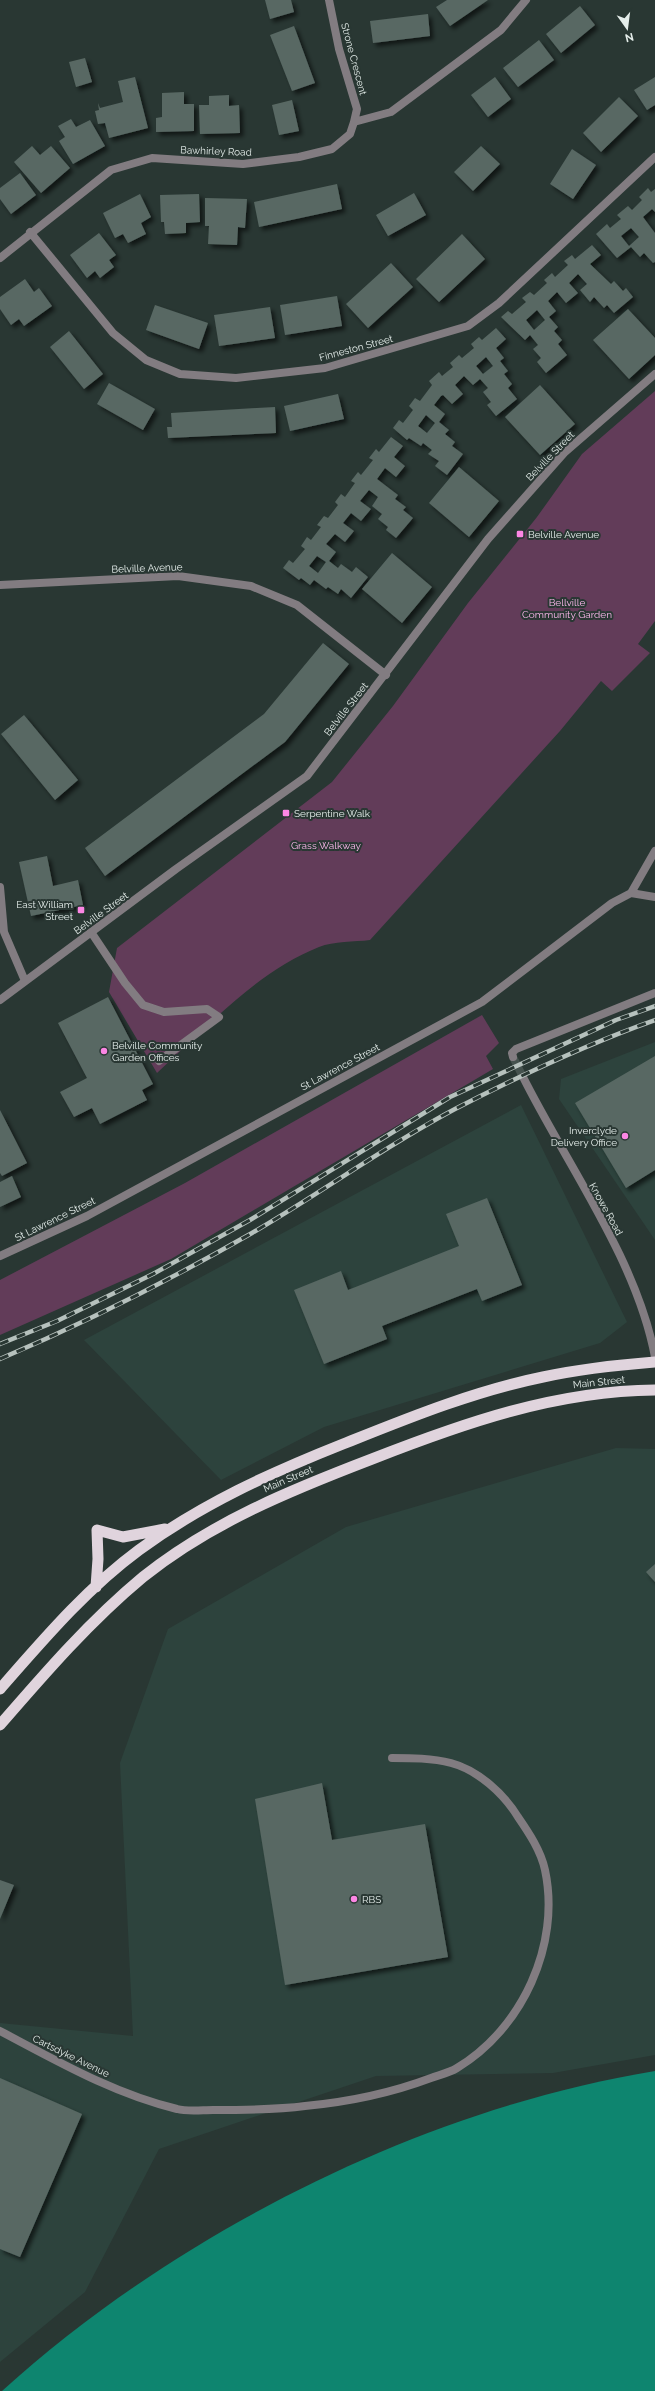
<svg xmlns="http://www.w3.org/2000/svg" width="655" height="2391" viewBox="0 0 655 2391" font-family="Raleway,sans-serif">
<style>
.built{fill:#2d433d}
.green{fill:#623c59}
.water{fill:#0e856f}
.building{fill:#586863;fill-rule:evenodd;filter:url(#shadow)}
.lines{fill:none;stroke-linecap:round;stroke-linejoin:round}
.minor-tunnel{stroke:#45524e;stroke-width:8;stroke-dasharray:8 4;stroke-linecap:butt}
.minor{stroke:#827c81;stroke-width:8}
.trunk{stroke:#e0d4dd;stroke-width:11}
.rail-casing{stroke:#b6c1bd;stroke-width:4.5}
.rail{stroke:#293733;stroke-width:3;stroke-dasharray:9;stroke-linecap:butt}
.poi-dot{fill:#fc86e4;stroke:#293733;stroke-width:1.5}
.labels{text-anchor:middle;dominant-baseline:central;stroke-width:4;stroke-linejoin:round;paint-order:stroke}
.street-label{font-size:10px;fill:#e4edea;stroke:#293733}
.poi-label{font-size:10px;fill:#e4edea;stroke:#293733;text-anchor:start}
.park-label{font-size:10px;fill:#feb8ed;stroke:#293733}
</style>
<defs>
<filter id="shadow"><feDropShadow dx="3.5" dy="3.5" stdDeviation="2" flood-color="#0009"/></filter>
</defs>
<rect width="100%" height="100%" fill="#293733"/>
<path class="built" d="M655,1042V1240L559,1099L561,1079Z
M521,1105L627,1322L600,1343L324,1427L221,1480L84,1340Z
M616,1448L655,1449V2055L553,2073L376,2076L159,2149L85,2292L0,2362V2023L133,2036L120,1763L168,1629L346,1527Z"/>
<path class="green" d="M655,391V621L638,644L650,653L612,691L601,681L560,731L370,940C354,942 334,941 319,947C256,972 206,1028 157,1073L109,992L117,948L332,782L393,706L468,603L537,517L582,454Z
M482,1015L499,1043L486,1056L493,1069L171,1259L0,1335V1280L185,1183Z"/>
<path class="water" d="M655,2071V2391H2C176,2233 422,2109 655,2071Z"/>
<path class="building" d="M265,0H291L294,12L270,19Z
M447,0H488L450,26L436,7Z
M580,6L595,25L561,53L546,34Z
M428,14L430,36L373,43L370,21Z
M294,26L315,83L292,91L270,35Z
M539,40L554,60L518,87L503,68Z
M85,58L92,82L76,87L69,62Z
M135,77L148,128L109,138L105,123L98,124L95,111L99,110L98,103L100,108L123,102L118,81Z
M495,77L511,99L488,117L471,95Z
M655,77V105L647,110L634,90Z
M184,92V104H194V131L156,132V118L162,117V93Z
M229,95V106L239,105L240,133L200,134L199,105H209V96Z
M619,97L638,116L601,152L583,133Z
M292,100L299,131L279,135L272,105Z
M71,119L76,127L90,120L105,146L73,164L59,141L65,137L58,126Z
M32,146L40,155L51,146L70,168L41,193L14,162Z
M481,146L500,164L473,191L454,172Z
M572,149L596,165L573,199L550,184Z
M20,173L36,195L11,214L0,199V188Z
M337,184L342,209L259,227L254,202Z
M648,188L651,192L655,189V212L652,209L643,217L655,233V262L653,263L644,253L640,257L631,247L617,258L596,234L607,224L610,228L621,219L617,215L628,206L632,210L642,200L639,197ZM631,228L639,237L629,246L621,236Z
M414,193L426,215L388,236L376,215Z
M140,194L151,217L141,223L146,234L128,243L123,234L115,238L103,213Z
M199,194L200,222L186,223V233L165,234L164,222H161L160,195Z
M205,198L247,199L245,228L238,227L237,245L208,244L209,226H205Z
M99,233L116,255L109,260L114,267L100,278L95,271L87,278L70,255Z
M462,234L485,259L439,302L416,279Z
M592,245L601,255L590,264L611,284L614,281L623,291L626,288L633,297L614,313L607,305L604,308L594,297L590,302L580,290L587,284L578,274L569,283L578,293L566,303L557,292L548,301L556,311L549,317L558,327L554,331L562,340L558,344L567,355L546,373L537,362L541,358L533,349L538,345L530,335L525,340L501,317L508,311L512,314L526,302L522,298L530,292L534,295L547,283L544,280L552,273L555,277L568,265L564,261L572,255L575,259ZM537,310L545,320L534,330L526,320Z
M391,263L413,287L368,328L346,304Z
M25,279L34,292L39,288L52,306L24,326L19,319L11,325L0,309V297Z
M337,296L342,326L285,335L280,305Z
M155,305L208,323L199,349L146,330Z
M270,307L275,338L219,346L214,315Z
M628,309L655,338V355L629,379L593,340Z
M496,328L506,339L496,348L504,358L500,361L508,371L504,374L512,384L508,388L517,399L496,416L487,405L491,402L483,392L488,388L480,379L473,385L464,376L455,385L463,394L452,404L443,395L441,396L434,405L445,414L439,422L449,430L445,434L455,442L452,446L463,454L447,475L435,466L439,461L428,454L432,450L423,443L421,446L409,438L407,440L393,428L399,420L403,423L413,410L409,406L415,398L420,401L432,385L429,381L439,372L442,376L453,367L450,363L459,355L462,358L474,348L471,344L479,337L482,340ZM486,357L493,366L483,374L476,366ZM426,415L435,423L427,433L418,426Z
M69,331L103,374L84,389L50,347Z
M109,383L155,409L143,430L97,404Z
M540,385L575,424L540,455L505,417Z
M338,394L344,419L290,431L284,406Z
M275,407L276,433L168,438L167,427H172L171,413Z
M391,437L403,446L394,457L405,466L396,477L385,468L377,479L398,495L395,499L406,507L403,510L413,518L396,538L386,530L388,527L378,519L382,514L372,506L378,497L369,490L360,501L371,509L361,521L351,513L343,523L354,531L345,542L335,534L326,544L336,552L329,561L338,568L341,564L352,572L356,567L368,577L351,598L341,589L338,594L328,587L326,589L314,580L310,585L301,578L299,580L283,568L289,560L293,563L305,549L301,546L307,537L311,540L321,527L317,525L324,516L328,518L338,505L335,502L341,494L345,497L355,483L351,481L358,472L361,475L373,460L369,458L376,449L379,452ZM317,556L326,562L318,573L309,566Z
M459,467L499,501L469,537L429,503Z
M392,553L432,587L402,623L362,589Z
M323,643L349,664L285,742L105,876L85,848L264,714Z
M24,715L78,780L55,800L1,734Z
M47,856L53,886L78,880L83,905L31,916L19,862Z
M108,997L153,1084L142,1090L147,1100L100,1124L92,1108L74,1117L60,1092L87,1078L58,1023Z
M655,1056V1170L626,1188L575,1103Z
M0,1110L27,1163L2,1176L0,1173Z
M12,1176L21,1197L0,1207V1182Z
M487,1198L522,1285L482,1301L477,1289L382,1326L387,1339L324,1364L294,1290L341,1271L348,1290L459,1246L446,1214Z
M655,1564V1582L646,1572Z
M322,1783L332,1840L425,1824L448,1957L285,1985L255,1799Z
M0,1880L14,1885L0,1919Z
M0,2078L82,2114L20,2257L0,2249Z"/>
<g class="lines">
<path class="minor-tunnel" d="M513,1057L523,1077"/>
<path class="minor" d="M329,0L339,49L357,109L354,122
M30,232L113,333L146,360L180,374L236,378L325,368L468,326L499,303L655,157
M0,258L111,170L152,158L243,164L299,157L332,149L350,134L354,122L391,112L501,30L526,0
M0,585L178,576L251,586L297,605L386,675
M0,887L4,932L25,981
M631,893L655,897
M91,932L125,983L143,1005L164,1012L207,1009L219,1017L159,1061
M0,1000L176,869L307,776L488,539L564,453L655,374
M513,1057L512,1053L516,1049L655,993
M523,1077C567,1165 637,1260 655,1357
M0,1256L87,1216L482,1002L612,903L631,893L655,851
M0,2031C57,2061 114,2094 177,2109C188,2112 202,2110 213,2110C244,2110 275,2110 305,2106C348,2102 391,2093 431,2078C439,2075 449,2073 457,2068C522,2029 561,1945 545,1870C541,1851 529,1833 518,1817C504,1794 478,1770 451,1763C432,1758 411,1758 392,1758"/>
<path class="trunk" d="M96,1587L98,1559L97,1530L123,1537L165,1529
M0,1689C43,1640 86,1589 139,1550C202,1504 270,1473 343,1444C408,1418 474,1391 543,1377C580,1369 617,1365 655,1362
M0,1725C45,1673 90,1621 143,1577C212,1522 291,1490 372,1459C464,1423 555,1391 655,1390"/>
<g class="rail-casing">
<path id="rail" d="M0,1344L57,1321L153,1274L250,1220L450,1097L616,1020L655,1006
M0,1359C87,1322 170,1280 252,1233C321,1193 385,1146 455,1109C519,1076 587,1044 655,1020"/>
</g>
<use href="#rail" class="rail"/>
</g>
<g class="poi-dot">
<rect x="516" y="530" width="8" height="8" rx="2"/>
<rect x="282" y="809" width="8" height="8" rx="2"/>
<rect x="77" y="906" width="8" height="8" rx="2"/>
<circle cx="104" cy="1051" r="4"/>
<circle cx="625" cy="1136" r="4"/>
<circle cx="354" cy="1899" r="4"/>
</g>
<g class="labels">
<g class="street-label">
<text transform="translate(354 59) rotate(75)">Strone Crescent</text>
<text transform="translate(216 151) rotate(2)">Bawhirley Road</text>
<text transform="translate(356 348) rotate(-15)">Finneston Street</text>
<text transform="translate(550 456) rotate(-46)">Belville Street</text>
<text transform="translate(147 568) rotate(-2)">Belville Avenue</text>
<text transform="translate(346 709) rotate(-52)">Belville Street</text>
<text transform="translate(101 913) rotate(-36)">Belville Street</text>
<text transform="translate(340 1067) rotate(-28)">St Lawrence Street</text>
<text transform="translate(606 1209) rotate(61)">Knowe Road</text>
<text transform="translate(55 1219) rotate(-26)">St Lawrence Street</text>
<text transform="translate(599 1382) rotate(-6)">Main Street</text>
<text transform="translate(288 1479) rotate(-23)">Main Street</text>
<text transform="translate(71 2056) rotate(26)">Cartsdyke Avenue</text>
</g>
<g class="poi-label">
<text x="528" y="534">Belville Avenue</text>
<text x="294" y="813">Serpentine Walk</text>
<text x="73" y="904" text-anchor="end">East William<tspan x="73" dy="12">Street</tspan></text>
<text x="112" y="1045">Belville Community<tspan x="112" dy="12">Garden Offices</tspan></text>
<text x="617" y="1130" text-anchor="end">Inverclyde<tspan x="617" dy="12">Delivery Office</tspan></text>
<text x="362" y="1899">RBS</text>
</g>
<g class="park-label">
<text x="567" y="602">Bellville<tspan x="567" dy="12">Community Garden</tspan></text>
<text x="326" y="845">Grass Walkway</text>
</g>
</g>
<g transform="translate(627 28) rotate(166)" stroke="#293733" stroke-width="3" paint-order="stroke">
<path d="M0-3L7 15L0 10L-7 15Z" fill="#e4edea"/>
<text y="-6" font-size="11" font-weight="bold" text-anchor="middle" fill="#e4edea">N</text>
</g>
</svg>
